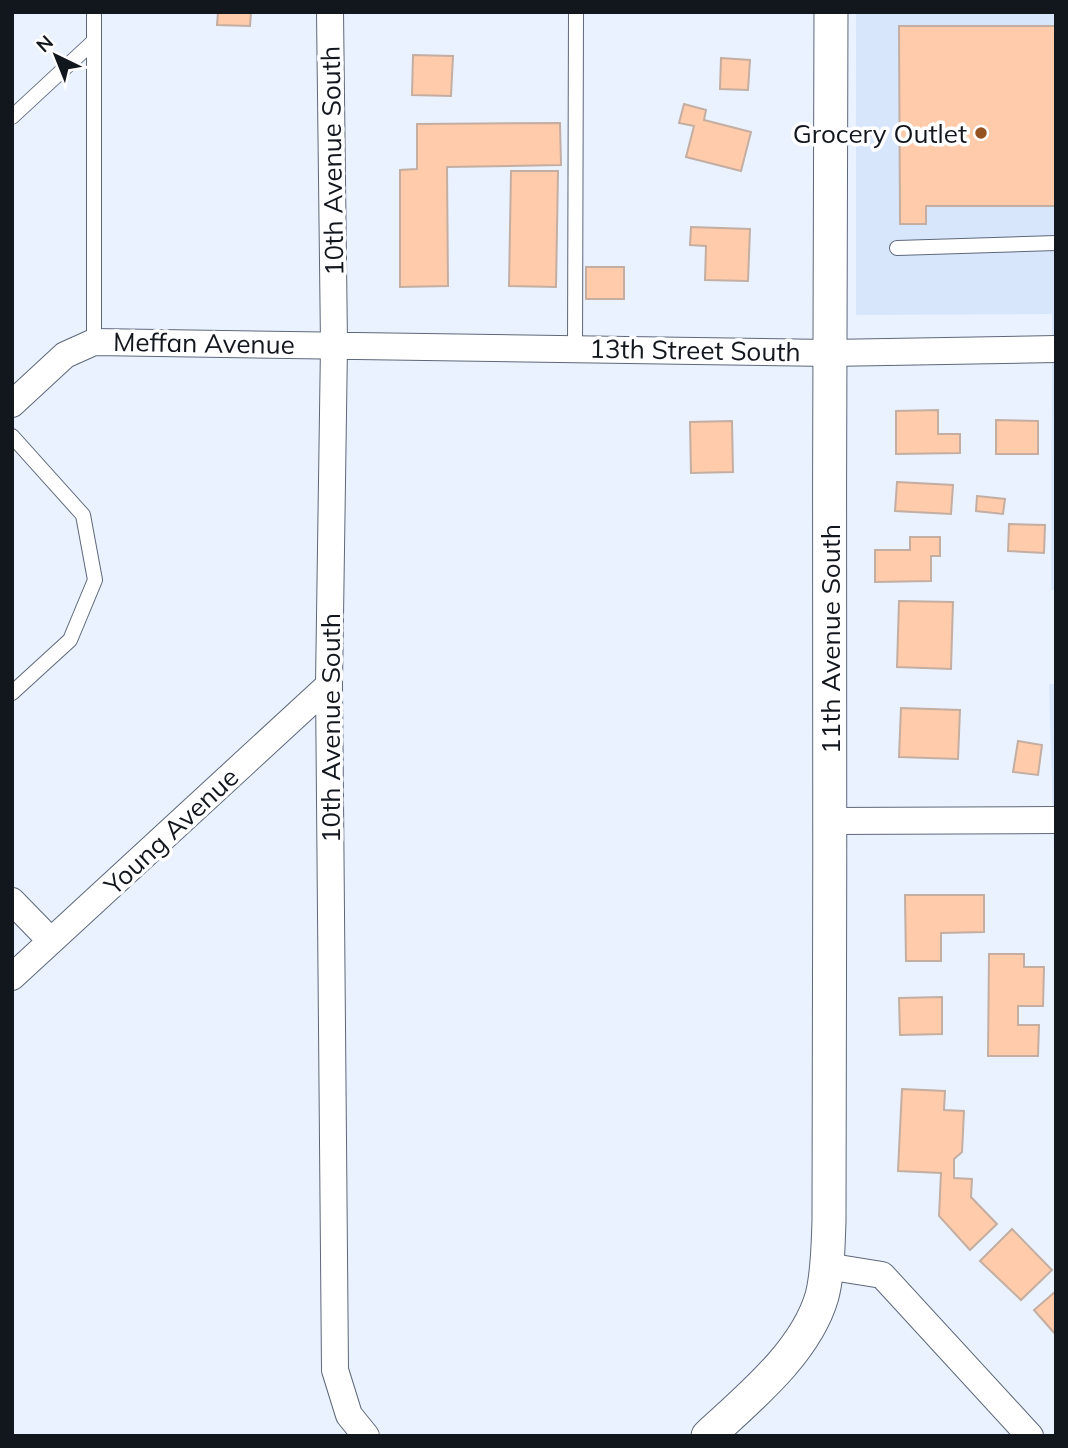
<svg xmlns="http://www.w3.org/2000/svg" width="1068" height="1448" viewBox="0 0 1068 1448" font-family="Mulish,sans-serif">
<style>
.built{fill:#d8e6fc}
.building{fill:#ffcbab;stroke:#c3aea1;stroke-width:2}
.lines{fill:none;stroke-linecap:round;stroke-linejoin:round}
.service-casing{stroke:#5d6879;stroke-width:16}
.minor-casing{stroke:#5d6879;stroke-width:28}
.tertiary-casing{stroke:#5d6879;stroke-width:35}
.service{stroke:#fff;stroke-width:14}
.minor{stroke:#fff;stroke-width:26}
.tertiary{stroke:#fff;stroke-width:33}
.poi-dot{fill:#965322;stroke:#fff;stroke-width:2.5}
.labels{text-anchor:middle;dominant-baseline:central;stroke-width:7;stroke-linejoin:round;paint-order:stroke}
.poi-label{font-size:26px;fill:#12161d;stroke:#fff;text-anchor:end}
.street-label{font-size:26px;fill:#12161d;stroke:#fff}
</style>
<rect width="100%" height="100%" fill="#eaf2ff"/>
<path class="built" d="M856,12H1056V590H1051L1052,314L856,315Z
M1049,684H1056V961L1054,856Z"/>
<path class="building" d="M218,12H251L250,26L217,25Z
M899,26H1056V206H926V224H900Z
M413,55L453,56L451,96L412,95Z
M721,58L750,60L748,90L720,89Z
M684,104L706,110L704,120L751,132L741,171L686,157L694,126L679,123Z
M560,123L561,165L447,167L448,286L400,287V170L417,169V124Z
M511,171H558L556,287L509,286Z
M691,227L750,229L748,281L705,280L706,246L690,245Z
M586,267H624V299H586Z
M938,410V434H960V453L896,454V411Z
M996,420L1038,421V454H996Z
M732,421L733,472L691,473L690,422Z
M897,482L953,485L951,514L895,511Z
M977,496L1005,499L1003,514L976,511Z
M1009,524L1045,525L1044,553L1008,551Z
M910,537H940V556H931V581L875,582V550H910Z
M899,601L953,602L951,669L897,667Z
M901,708L960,710L958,759L899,757Z
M1018,741L1042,745L1038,775L1013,772Z
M905,895H984V932L941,933V961H906Z
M989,954H1024V967H1044L1043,1006H1018V1025H1039L1038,1056H988Z
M942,997V1034L900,1035L899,998Z
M902,1089L945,1091L944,1110L964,1111L962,1152L954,1159V1178L972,1179L971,1197L997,1224L970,1250L939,1216L941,1173L898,1171Z
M1012,1229L1052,1270L1021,1300L980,1261Z
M1056,1291V1335L1034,1310Z"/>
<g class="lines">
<g class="service-casing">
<path id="service" d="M94,12V342
M12,117L94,41
M897,248L1056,243
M575,348L576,12
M12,436L83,515L95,580L70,640L12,693"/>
</g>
<g class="minor-casing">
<path id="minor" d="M330,12L334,345L329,685L335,1370L349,1415L366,1436
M12,404L65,355L94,342L829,353L1056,349
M831,821L1056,820
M12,901L51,941
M12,977L329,685
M826,1266L882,1275L1030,1436"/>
</g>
<g class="tertiary-casing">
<path id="tertiary" d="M708,1436C749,1398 806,1352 822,1296C828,1273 828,1246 829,1221C831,818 828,415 831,12"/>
</g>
<use href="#service" class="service"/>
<use href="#minor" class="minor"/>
<use href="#tertiary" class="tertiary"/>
</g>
<circle class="poi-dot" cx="981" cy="133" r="7"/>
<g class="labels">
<g class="poi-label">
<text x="967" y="133">Grocery Outlet</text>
</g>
<g class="street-label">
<text transform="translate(332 161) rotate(-91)">10th Avenue South</text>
<text transform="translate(204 343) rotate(1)">Meffan Avenue</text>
<text transform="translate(695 350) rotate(1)">13th Street South</text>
<text transform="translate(830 639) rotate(-90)">11th Avenue South</text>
<text transform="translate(330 728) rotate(-90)">10th Avenue South</text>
<text transform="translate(171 831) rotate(-43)">Young Avenue</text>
</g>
</g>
<rect width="1068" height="1448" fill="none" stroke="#12161d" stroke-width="28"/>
<g transform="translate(56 56) rotate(317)" stroke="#ffffff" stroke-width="5" paint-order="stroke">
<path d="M0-5L12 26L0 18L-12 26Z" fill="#12161d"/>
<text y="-10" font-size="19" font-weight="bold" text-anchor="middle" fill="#12161d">N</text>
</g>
</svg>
